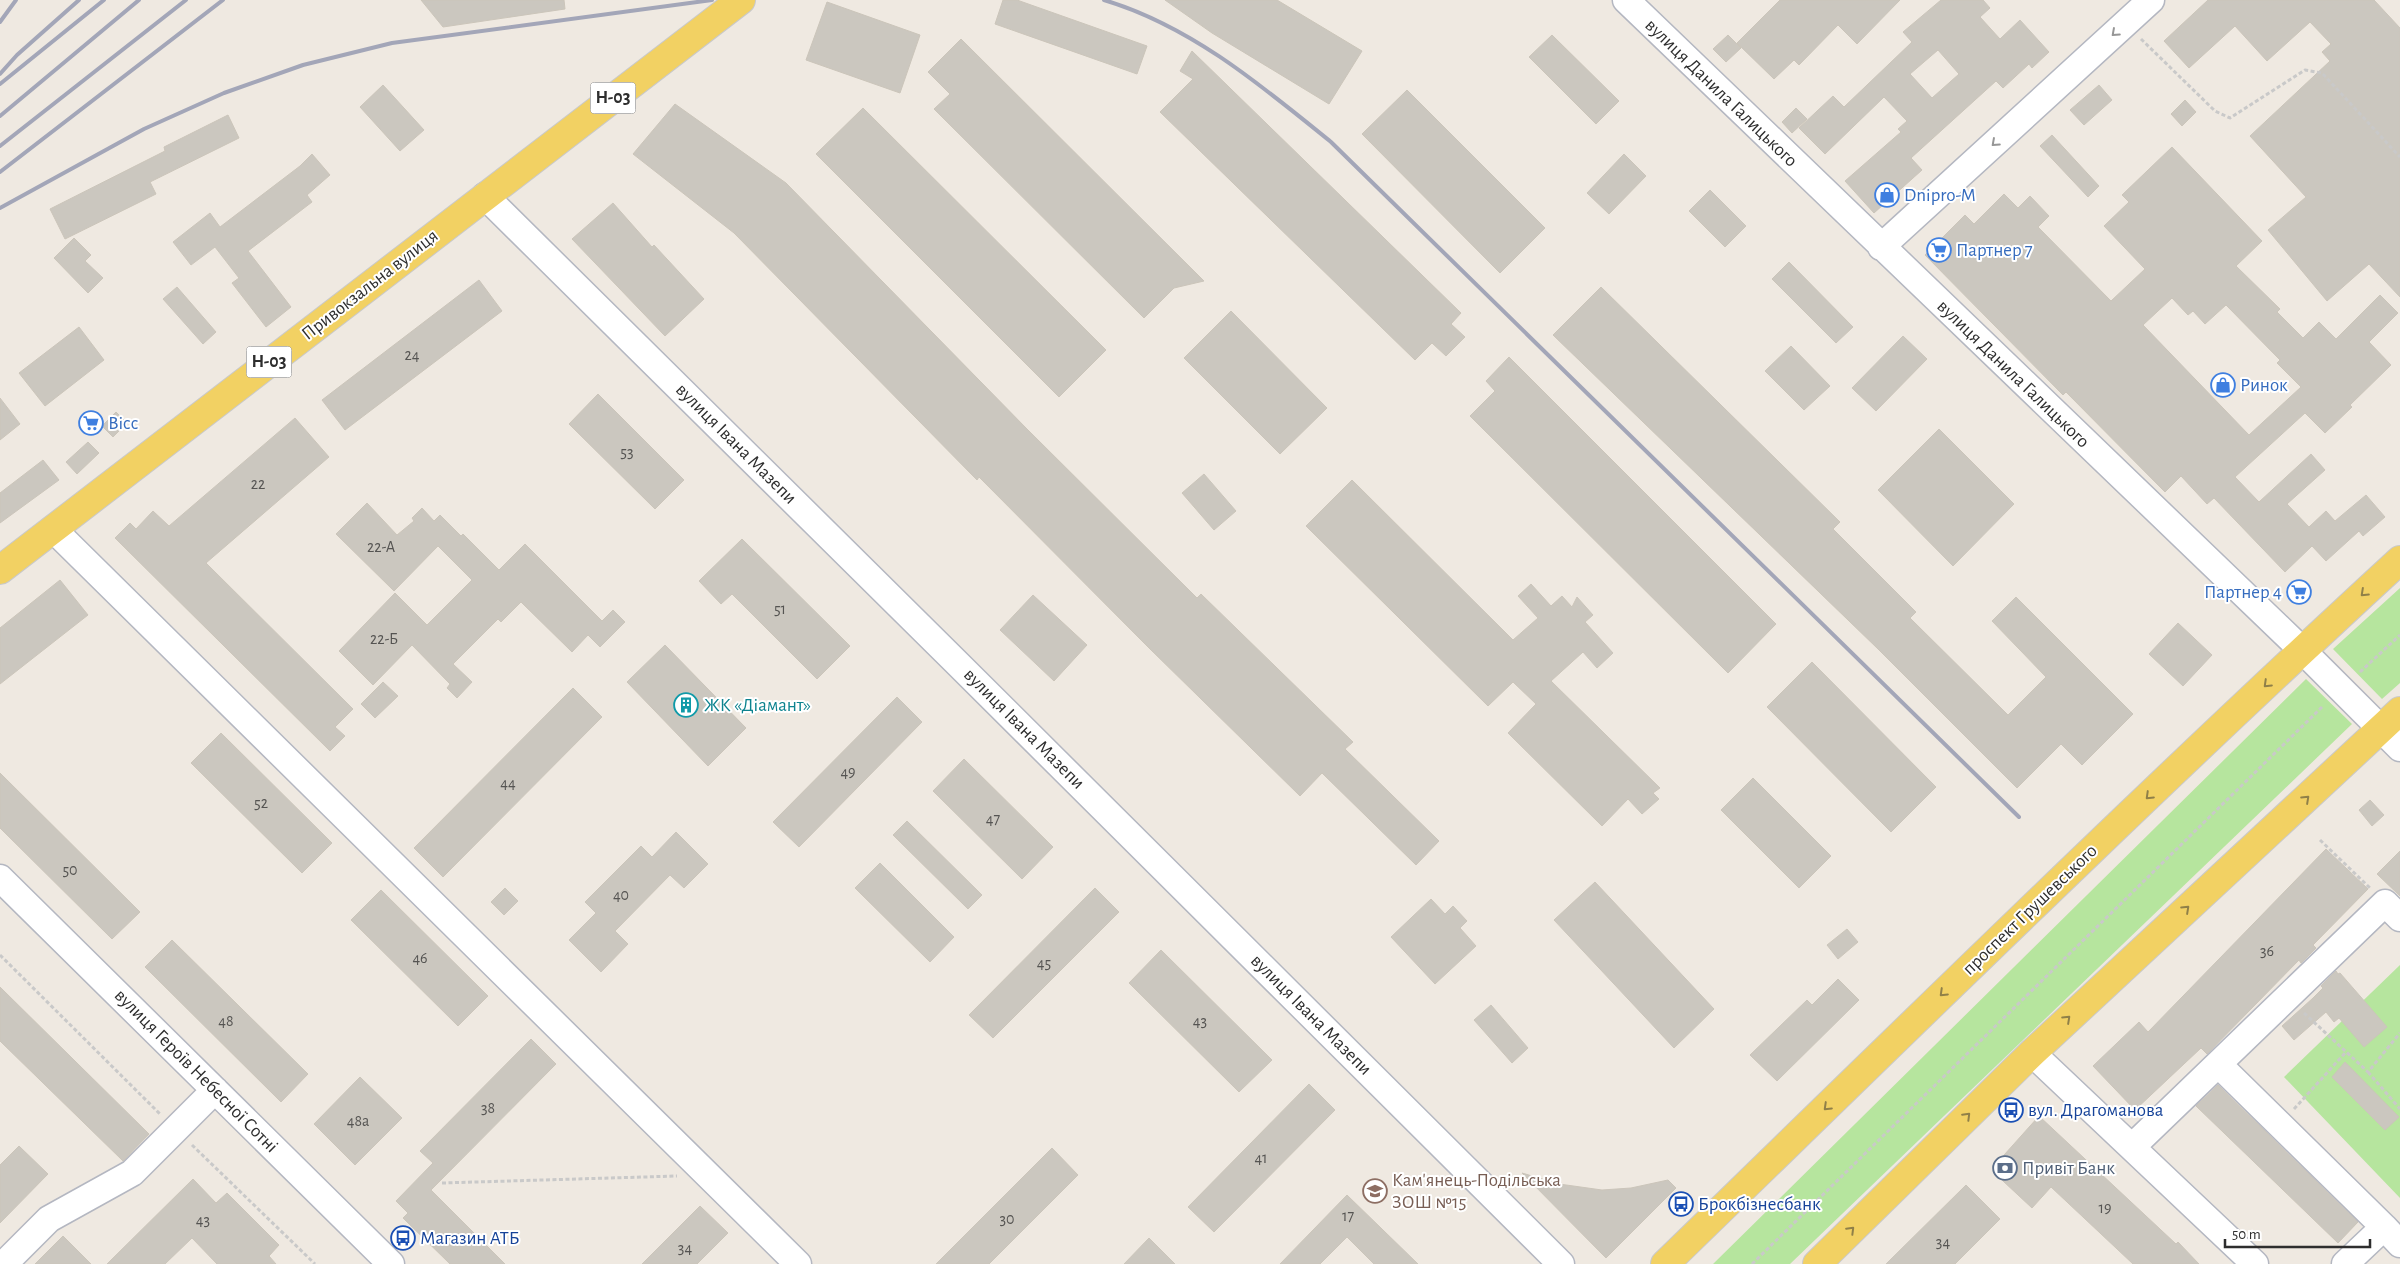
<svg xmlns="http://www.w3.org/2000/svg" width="2400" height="1264" viewBox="0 0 2400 1264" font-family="'Alegreya Sans',sans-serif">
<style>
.green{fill:#b6e59e}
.building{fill:#cbc7bf;stroke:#cbc5ba;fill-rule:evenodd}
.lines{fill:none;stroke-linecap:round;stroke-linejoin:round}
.minor-casing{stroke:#b4b7c1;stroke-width:29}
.major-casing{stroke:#c9c9c9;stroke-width:30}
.path{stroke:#c9c9c9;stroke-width:3;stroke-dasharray:4 2.5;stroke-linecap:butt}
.minor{stroke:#fff;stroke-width:26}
.major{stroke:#f2d163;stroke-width:28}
.rail{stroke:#a3a6b8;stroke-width:4}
.oneway{stroke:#969696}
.oneway2{stroke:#908048}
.labels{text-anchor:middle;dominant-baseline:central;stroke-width:4;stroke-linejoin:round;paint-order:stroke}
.number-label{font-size:16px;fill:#555452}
.shield{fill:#fff;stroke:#6d6d6d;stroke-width:1}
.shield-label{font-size:18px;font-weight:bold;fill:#2e2e2e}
.street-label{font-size:19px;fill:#2e2e2e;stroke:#fff}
.shop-label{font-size:19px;fill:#366cbe;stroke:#fff;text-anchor:start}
.culture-label{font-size:19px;fill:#0d838f;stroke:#fff;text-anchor:start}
.transit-label{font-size:19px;fill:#164399;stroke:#fff;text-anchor:start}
.service-label{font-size:19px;fill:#4e5e75;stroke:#fff;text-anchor:start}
.education-label{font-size:19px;fill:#785e54;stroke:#fff;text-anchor:start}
</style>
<rect width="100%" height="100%" fill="#efe9e1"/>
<path class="green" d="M2400,588V683L2382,699L2333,649Z
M2306,679L2352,724L1790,1264H1713Z
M2400,965V1198L2284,1077Z"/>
<path class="building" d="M421,0H564L565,9L443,27Z
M1003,0H1017L1147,46L1137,74L995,24Z
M1165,0H1277L1362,51L1329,104L1212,33Z
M1780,0H1900L1857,44L1838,25L1799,65L1794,60L1774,79L1737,43Z
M1941,0H1983L1990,8L1980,17L2000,39L2020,20L2049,52L2032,68L2029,64L2003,88L1996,81L1911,158L1922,170L1874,213L1845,181L1901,132L1898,129L1907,121L1884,97L1825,154L1799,128L1833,96L1844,107L1912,42L1903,32ZM1938,50L1959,74L1932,98L1910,74Z
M2208,0H2374L2400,28V297L2369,264L2327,301L2268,230L2306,197L2250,136L2330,61L2322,52L2331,44L2310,22L2267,61L2235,26L2189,68L2164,41Z
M827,2L920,35L900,93L806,60Z
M1552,35L1619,101L1596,124L1529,57Z
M1728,35L1741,48L1726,62L1713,49Z
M961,39L1204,281L1174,288L1144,318L934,109L950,94L928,72Z
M1192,51L1461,313L1451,324L1465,337L1446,356L1432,343L1415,360L1160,112L1193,79L1180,71Z
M383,85L424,130L400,151L360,107Z
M2099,85L2112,100L2084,125L2070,110Z
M1407,90L1545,228L1500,273L1362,134Z
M2185,100L2196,112L2182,126L2171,114Z
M675,104L786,183L1027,429L1197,598L1201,594L1353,742L1345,749L1439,841L1416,865L1322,773L1300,796L1149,648L979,477L977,480L734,233L633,154Z
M863,108L1106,350L1059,397L816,154Z
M1796,108L1807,119L1792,133L1782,122Z
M228,115L239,138L150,182L156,194L65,239L50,209L165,151L164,147Z
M2052,135L2099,186L2088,197L2040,146Z
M2172,147L2262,241L2236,266L2280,309L2277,312L2303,338L2319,322L2336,339L2380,295L2398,313L2369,342L2391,365L2350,405L2352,407L2325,433L2305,413L2235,477L2259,502L2311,454L2325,470L2287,504L2309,527L2326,511L2335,521L2366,495L2385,517L2363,536L2359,531L2326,561L2312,546L2285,572L2214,498L2207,504L2181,476L2165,492L2066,392L2063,395L1925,255L1965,215L1974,224L2004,194L2018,208L2030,196L2049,216L2038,227L2111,301L2145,269L2104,226L2129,202L2122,195ZM2172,298L2188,315L2193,311L2205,324L2226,305L2280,360L2277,363L2301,387L2249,435L2143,325Z
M312,154L330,175L307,195L312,202L248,251L291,307L266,327L232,283L239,278L215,247L191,265L173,242L210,213L220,227L300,166Z
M1624,154L1646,176L1609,214L1587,193Z
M1710,190L1746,226L1725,247L1689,211Z
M613,203L652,247L654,245L704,299L665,336L572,239Z
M74,238L91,255L85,261L103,278L88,293L54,258Z
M1789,262L1853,327L1836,343L1772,279Z
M479,280L502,311L345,430L322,400Z
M177,287L216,332L203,344L163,299Z
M1601,287L1840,522L1833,529L1916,612L1910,618L2008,715L2046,677L1992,621L2016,597L2133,714L2082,765L2061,744L2017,788L1878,649L1553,335Z
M1231,311L1327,408L1280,454L1184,358Z
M79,327L104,360L45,406L19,373Z
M1903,336L1927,359L1876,411L1852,388Z
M1791,346L1830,386L1804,410L1765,371Z
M1509,357L1776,624L1728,673L1470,416L1495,391L1486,381Z
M598,394L684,480L655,509L569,424Z
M0,398L20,424L0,440Z
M116,412L127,423L113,437L102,426Z
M295,418L329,457L206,563L353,709L335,727L345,736L330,751L115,538L130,523L136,529L153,511L169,526Z
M1939,429L2014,504L1953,566L1878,490Z
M88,442L99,453L77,474L66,462Z
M43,460L59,480L0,523V493Z
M1204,474L1236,511L1214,530L1182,493Z
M1352,480L1513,640L1538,618L1518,596L1531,584L1551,606L1562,596L1572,607L1577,597L1593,615L1585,622L1613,653L1597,668L1583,652L1551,681L1660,788L1653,793L1659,799L1642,814L1628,799L1602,826L1508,733L1536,704L1513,682L1488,706L1306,526Z
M367,503L397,535L414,521L412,518L422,508L434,521L440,515L461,536L463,534L499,570L525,544L602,621L613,610L625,622L600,647L588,635L572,652L521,602L501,622L498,619L453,664L472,682L457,698L447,688L450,684L412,645L373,685L339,651L395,593L427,625L472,580L438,546L394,591L336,534Z
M742,539L850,646L817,679L732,594L721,604L699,581Z
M60,580L88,615L0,684V628Z
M1033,595L1087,645L1054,681L1000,630Z
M2178,623L2212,655L2183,686L2149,654Z
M665,645L746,728L708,766L627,682Z
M1812,662L1936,787L1891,832L1767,707Z
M383,682L398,696L375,718L361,704Z
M573,688L602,717L443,877L414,848Z
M897,697L922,722L799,847L773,822Z
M221,733L332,843L302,873L191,763Z
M964,759L1053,847L1022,879L933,791Z
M0,773L140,912L112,939L0,828Z
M1753,778L1831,856L1799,888L1721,810Z
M2370,800L2384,815L2372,826L2359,810Z
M907,821L982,895L968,909L893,835Z
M676,832L708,864L684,888L670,875L615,931L628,944L601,972L569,940L596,913L585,902L641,846L652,857Z
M2326,849L2368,889L2313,945L2316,948L2301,963L2299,960L2207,1054L2201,1048L2135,1110L2093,1066L2139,1022L2148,1032Z
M2400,851V896L2377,874Z
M880,863L954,937L930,962L855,888Z
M1595,882L1714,1009L1674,1048L1554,920Z
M505,888L518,901L504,915L491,902Z
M1095,888L1119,912L993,1038L969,1015Z
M381,890L488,996L458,1026L351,920Z
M1431,899L1445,914L1453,906L1467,921L1460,928L1476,946L1435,984L1391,937Z
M1847,929L1858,942L1838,959L1827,945Z
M172,940L308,1074L281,1102L145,967Z
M1161,950L1272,1060L1239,1092L1129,983Z
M2336,971L2338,974L2340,973L2387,1027L2364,1047L2339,1018L2334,1022L2326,1012L2294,1040L2282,1026L2313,998L2323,988L2321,986Z
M1838,979L1859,1000L1777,1081L1750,1055L1807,1000L1812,1005Z
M0,987L149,1134L123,1161L0,1041Z
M1491,1005L1528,1048L1512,1063L1474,1020Z
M531,1039L556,1064L431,1190L505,1264H450L403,1218L408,1213L396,1201L433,1163L420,1151Z
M2345,1062L2399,1117L2385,1130L2332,1077Z
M360,1077L402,1118L355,1165L314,1124Z
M1309,1084L1335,1110L1214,1232L1188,1207Z
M2218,1085L2358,1222L2338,1243L2196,1106Z
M2039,1116L2176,1244L2178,1242L2199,1264H2133L2051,1187L2032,1208L2003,1181L1996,1169V1164Z
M19,1146L48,1174L0,1223V1165Z
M1052,1148L1078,1175L989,1264H936Z
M1522,1173L1559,1184L1602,1190L1631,1188L1668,1180L1676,1188L1606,1258Z
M193,1179L216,1203L227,1193L279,1245L269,1256L276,1264H217L192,1238L165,1264H107Z
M1966,1185L2000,1219L1955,1264H1886Z
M1347,1195L1418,1264H1374L1347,1237L1320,1264H1280Z
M700,1206L728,1233L697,1264H642Z
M63,1236L91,1264H35Z
M1149,1238L1175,1264H1124Z"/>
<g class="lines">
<g class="minor-casing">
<path id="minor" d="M1626,0L2302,650L2400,748
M485,196L955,661L1561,1264
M1881,247L2151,0
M53,529L798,1264
M0,878L391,1264
M2032,1053L2255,1264
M2218,1064L2384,1227L2345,1264
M2132,1147L2385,903L2400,918
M2384,1227L2400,1244
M4,1264L49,1219L132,1173L215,1090"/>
</g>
<g class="major-casing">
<path id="major" d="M0,570L741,0
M1665,1264C1908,1028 2150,790 2400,560
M1817,1264L2032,1053L2400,711"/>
</g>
<path class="path" d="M2141,39L2215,111L2230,118L2305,70L2322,73L2400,157
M2360,672L2400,635
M2320,840L2370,888
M0,955L160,1114
M2304,1013L2368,1072L2400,1033
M2368,1072L2400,1109
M2294,1109L2346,1052
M192,1145L315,1264
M442,1183L677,1176
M1752,1264L2322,707"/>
<use href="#minor" class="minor"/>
<use href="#major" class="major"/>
<path class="rail" d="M1104,0C1191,26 1262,86 1331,142L2019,817
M0,22L16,0
M0,74L17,55L79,0
M0,84L104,0
M0,116L139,0
M0,146L186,0
M0,172L223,0
M0,208L144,129L224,93L303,65L392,43L712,0"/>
</g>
<defs><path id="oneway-chevron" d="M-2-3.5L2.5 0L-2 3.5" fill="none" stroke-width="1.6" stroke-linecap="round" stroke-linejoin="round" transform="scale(1.25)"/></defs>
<g class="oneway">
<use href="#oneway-chevron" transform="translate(2115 33) rotate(138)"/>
<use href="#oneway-chevron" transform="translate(1995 143) rotate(138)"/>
</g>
<g class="oneway2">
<use href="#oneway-chevron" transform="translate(2364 593) rotate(137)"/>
<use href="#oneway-chevron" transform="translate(2267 684) rotate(136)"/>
<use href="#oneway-chevron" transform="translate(2149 796) rotate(136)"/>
<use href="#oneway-chevron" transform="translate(2306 799) rotate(-43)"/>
<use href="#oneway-chevron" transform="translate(2186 909) rotate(-43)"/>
<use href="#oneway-chevron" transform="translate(1943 993) rotate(136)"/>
<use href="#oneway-chevron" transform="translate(2067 1019) rotate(-43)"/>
<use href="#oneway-chevron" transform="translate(1827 1107) rotate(136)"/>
<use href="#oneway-chevron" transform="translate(1967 1116) rotate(-45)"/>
<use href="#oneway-chevron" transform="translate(1851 1230) rotate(-45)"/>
</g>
<defs>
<g id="shop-ring" transform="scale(1.25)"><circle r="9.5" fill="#fff" stroke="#3f7fe0" stroke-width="1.5"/><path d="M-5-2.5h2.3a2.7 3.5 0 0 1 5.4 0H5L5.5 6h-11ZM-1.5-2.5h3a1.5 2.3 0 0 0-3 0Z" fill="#3f7fe0"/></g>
<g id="supermarket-ring" transform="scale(1.25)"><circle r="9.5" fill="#fff" stroke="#3f7fe0" stroke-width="1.5"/><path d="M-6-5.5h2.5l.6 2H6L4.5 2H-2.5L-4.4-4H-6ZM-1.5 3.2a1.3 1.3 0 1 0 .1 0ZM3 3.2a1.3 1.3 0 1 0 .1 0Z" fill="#3f7fe0"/></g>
<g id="building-ring" transform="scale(1.25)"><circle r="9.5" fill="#fff" stroke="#0f9aa8" stroke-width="1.5"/><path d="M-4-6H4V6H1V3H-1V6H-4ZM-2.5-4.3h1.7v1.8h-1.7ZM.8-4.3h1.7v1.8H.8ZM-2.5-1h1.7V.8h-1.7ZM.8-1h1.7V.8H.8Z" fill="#0f9aa8"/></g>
<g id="bus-ring" transform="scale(1.25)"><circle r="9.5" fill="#fff" stroke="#1a4fb4" stroke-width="1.5"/><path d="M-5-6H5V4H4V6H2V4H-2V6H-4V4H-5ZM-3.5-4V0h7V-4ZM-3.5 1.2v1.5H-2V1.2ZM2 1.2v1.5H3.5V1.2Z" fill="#1a4fb4"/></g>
<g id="bank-ring" transform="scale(1.25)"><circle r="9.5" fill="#fff" stroke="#5c6f8a" stroke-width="1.5"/><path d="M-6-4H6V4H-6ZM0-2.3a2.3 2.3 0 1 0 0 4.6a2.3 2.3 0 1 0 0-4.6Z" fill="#5c6f8a"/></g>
<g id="school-ring" transform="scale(1.25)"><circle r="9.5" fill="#fff" stroke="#8d6e63" stroke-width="1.5"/><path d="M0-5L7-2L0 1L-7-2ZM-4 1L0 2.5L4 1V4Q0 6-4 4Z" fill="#8d6e63"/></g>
</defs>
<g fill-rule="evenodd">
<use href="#shop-ring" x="1887" y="195"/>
<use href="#supermarket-ring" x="1939" y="250"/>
<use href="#shop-ring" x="2223" y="385"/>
<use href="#supermarket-ring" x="91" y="423"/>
<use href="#supermarket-ring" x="2299" y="592"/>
<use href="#building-ring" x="686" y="705"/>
<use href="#bus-ring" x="2011" y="1110"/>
<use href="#bank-ring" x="2005" y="1168"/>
<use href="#school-ring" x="1375" y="1191"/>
<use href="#bus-ring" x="1681" y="1204"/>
<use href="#bus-ring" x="403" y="1238"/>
</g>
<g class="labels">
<g class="number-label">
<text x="412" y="355">24</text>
<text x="627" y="452">53</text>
<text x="258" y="484">22</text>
<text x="381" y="547">22-А</text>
<text x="780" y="609">51</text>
<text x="384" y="639">22-Б</text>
<text x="848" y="772">49</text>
<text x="508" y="783">44</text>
<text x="261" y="803">52</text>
<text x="993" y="819">47</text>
<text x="70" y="870">50</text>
<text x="621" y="895">40</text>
<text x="2267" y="951">36</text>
<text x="420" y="958">46</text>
<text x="1044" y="963">45</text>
<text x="226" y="1021">48</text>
<text x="1200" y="1021">43</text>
<text x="488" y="1108">38</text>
<text x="358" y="1121">48а</text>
<text x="1261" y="1158">41</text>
<text x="2105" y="1208">19</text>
<text x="1348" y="1216">17</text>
<text x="1007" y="1219">30</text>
<text x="203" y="1220">43</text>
<text x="1943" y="1242">34</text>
<text x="685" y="1248">34</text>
</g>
<g class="shield">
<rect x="590.5" y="82.5" width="45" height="31" rx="4"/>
<rect x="246.5" y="346.5" width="45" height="31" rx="4"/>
</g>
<g class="shield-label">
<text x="613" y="98">Н-03</text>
<text x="269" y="362">Н-03</text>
</g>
<g class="street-label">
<text transform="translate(1721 93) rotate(44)">вулиця Данила Галицького</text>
<text transform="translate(370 285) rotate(-38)">Привокзальна вулиця</text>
<text transform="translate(2013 374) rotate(44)">вулиця Данила Галицького</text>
<text transform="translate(736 444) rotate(45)">вулиця Івана Мазепи</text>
<text transform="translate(1024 729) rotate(45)">вулиця Івана Мазепи</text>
<text transform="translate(2030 910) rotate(-44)">проспект Грушевського</text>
<text transform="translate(1311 1015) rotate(45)">вулиця Івана Мазепи</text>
<text transform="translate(196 1071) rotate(45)">вулиця Героїв Небесної Сотні</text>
</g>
<g class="shop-label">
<text x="1904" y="195">Dnipro-M</text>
<text x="1956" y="250">Партнер 7</text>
<text x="2240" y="385">Ринок</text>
<text x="108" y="423">Вісс</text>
<text x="2282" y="592" text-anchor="end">Партнер 4</text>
</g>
<g class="culture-label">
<text x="704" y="705">ЖК «Діамант»</text>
</g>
<g class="transit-label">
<text x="2028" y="1110">вул. Драгоманова</text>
<text x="1698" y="1204">Брокбізнесбанк</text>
<text x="420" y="1238">Магазин АТБ</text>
</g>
<g class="service-label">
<text x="2022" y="1168">Привіт Банк</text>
</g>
<g class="education-label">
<text x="1392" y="1180">Кам'янець-Подільська<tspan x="1392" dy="22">ЗОШ №15</tspan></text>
</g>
</g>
<path d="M2225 1239v8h145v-8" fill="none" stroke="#2e2e2e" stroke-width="2.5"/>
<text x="2232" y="1239" font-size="15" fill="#2e2e2e" stroke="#ffffff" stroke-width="4" paint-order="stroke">50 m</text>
</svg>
